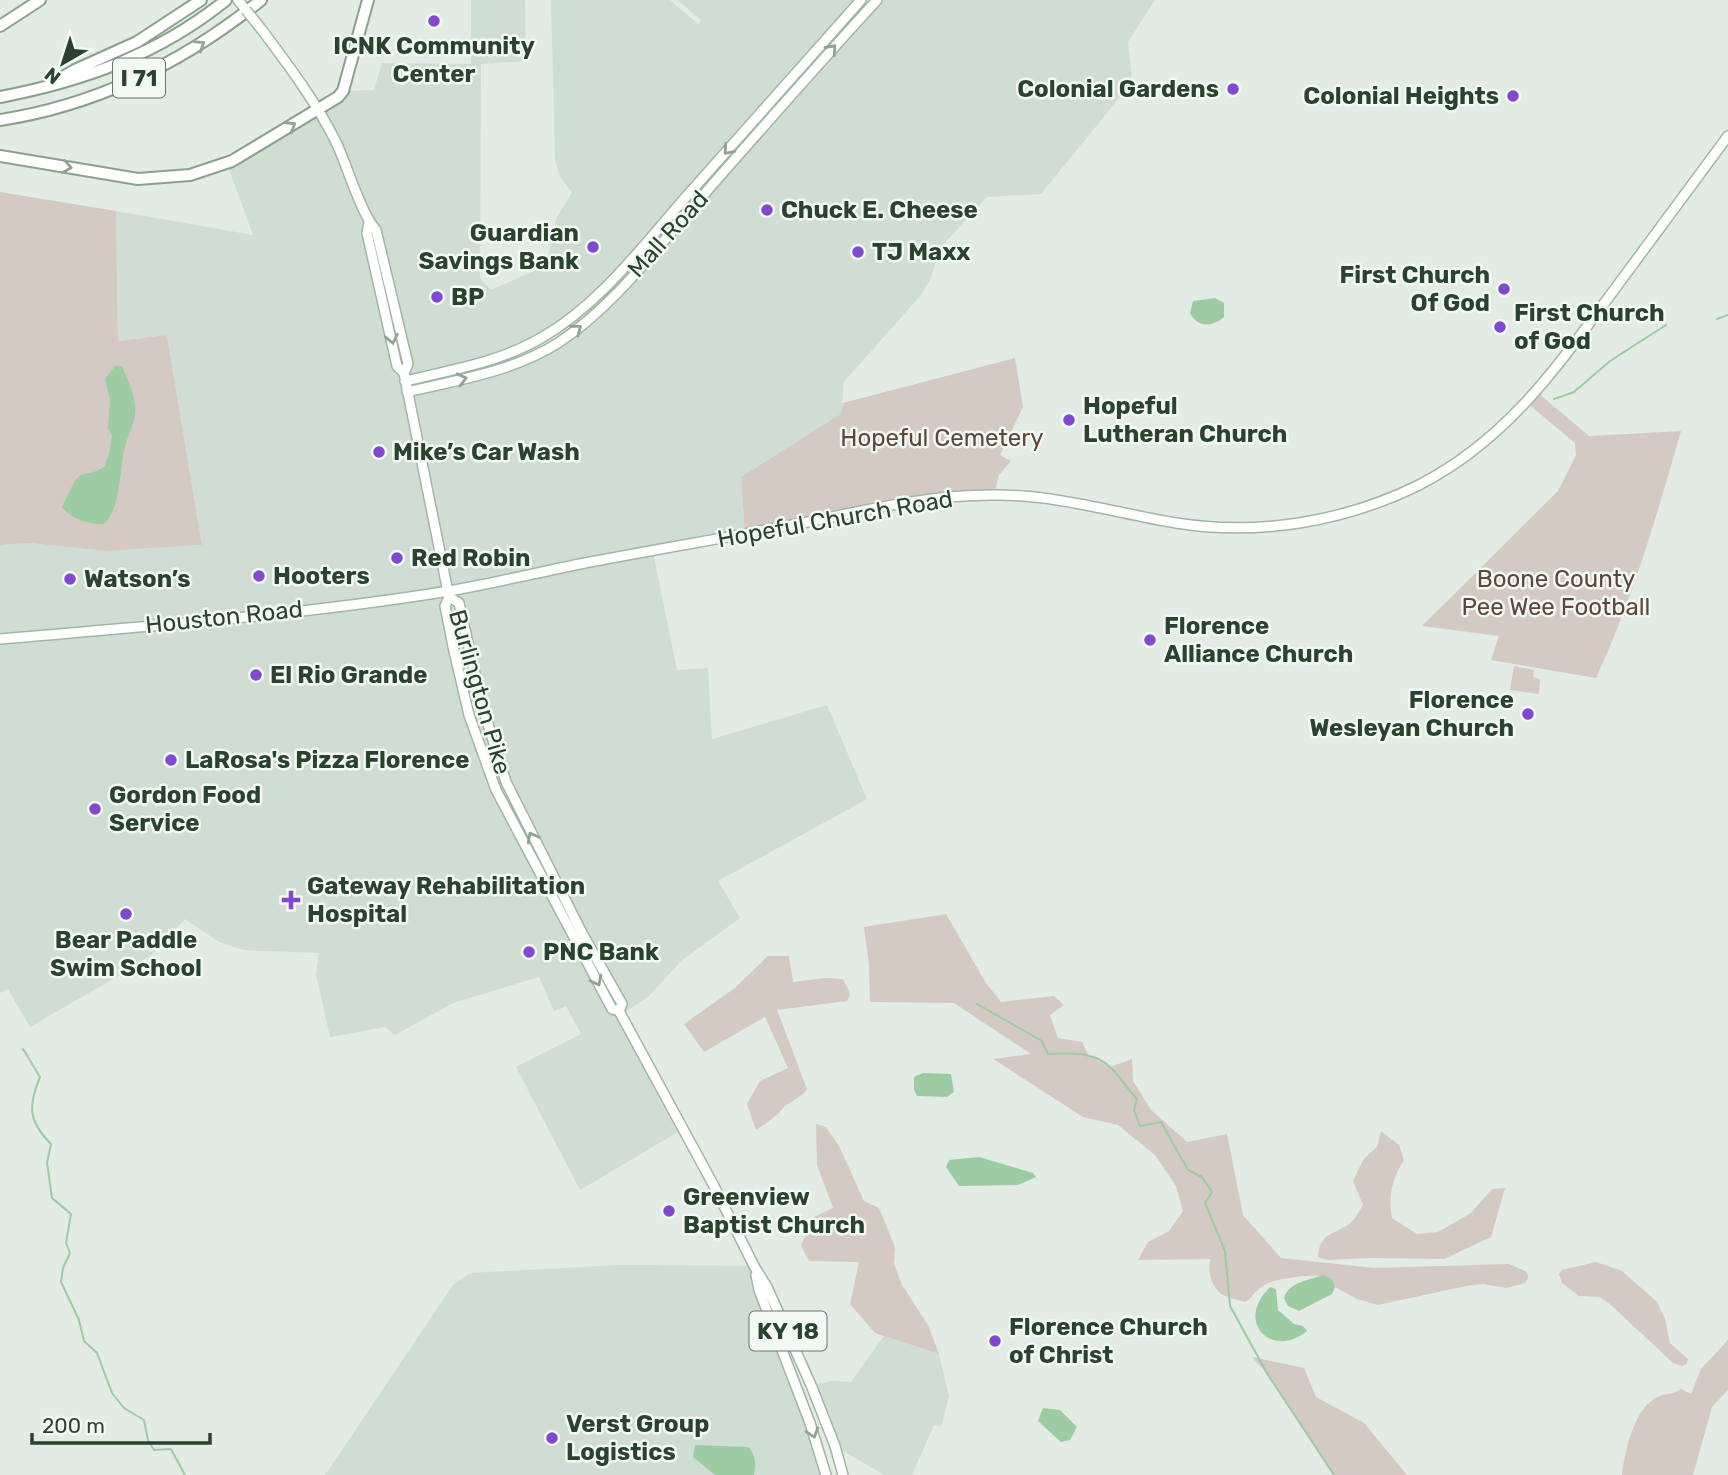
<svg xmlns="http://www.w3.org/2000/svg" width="1728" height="1475" viewBox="0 0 1728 1475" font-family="Rubik,sans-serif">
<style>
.built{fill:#d0ddd3}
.green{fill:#d5c9c3}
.water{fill:#9dcba2}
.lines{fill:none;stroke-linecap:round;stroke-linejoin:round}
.stream{stroke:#9dcba2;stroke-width:2}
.major-casing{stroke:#a1b6a5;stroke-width:12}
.highway-casing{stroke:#8aa18e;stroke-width:14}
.major{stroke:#fff;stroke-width:9}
.highway{stroke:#fff;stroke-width:10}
.major-bridge-casing{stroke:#a1b6a5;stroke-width:12;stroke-linecap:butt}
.major-bridge{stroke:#fff;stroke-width:9}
.oneway{stroke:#94a197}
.poi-dot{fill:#8248cf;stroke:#f2f8f3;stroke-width:2.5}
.labels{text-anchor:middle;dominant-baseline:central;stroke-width:5;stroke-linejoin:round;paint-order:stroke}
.shield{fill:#f2f8f3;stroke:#66796a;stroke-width:2}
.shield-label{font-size:23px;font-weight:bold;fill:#2a432f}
.poi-label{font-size:24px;font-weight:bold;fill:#2a432f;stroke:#f2f8f3;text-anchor:start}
.street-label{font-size:24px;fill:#2a432f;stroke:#f2f8f3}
.park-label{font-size:24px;fill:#5f4737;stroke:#f2f8f3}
</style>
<rect width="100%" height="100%" fill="#e2ebe4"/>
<path class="built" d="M471,0H525L526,61L481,64L480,278L491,290L534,271L548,257L556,219L572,192L560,177L555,159L551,0H670L698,24L701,20L677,0H861L588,304L516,351L520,361L532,357L600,309L877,0H1155L1128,42L1132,82L1041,194L987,197L942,246L930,280L920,296L843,383L842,414L741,477L745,534L655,550L654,557L677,670L708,668L712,739L827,705L867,799L718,881L740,918L681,961L649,996L621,1015L683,1129L580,1190L516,1067L581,1034L566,1006L554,1011L539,977L453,1003L395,1035L385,1027L330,1037L316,974L319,953L243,950L219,942L185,919L152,954L130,969L30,1027L8,989L0,993V545L29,543L106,551L202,545L167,335L118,341L116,211L253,235L227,164L343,91L374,90L382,63L471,64Z
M620,1265L754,1266L826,1475H325L453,1285L470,1273Z
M884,1336L939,1354L949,1396L941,1427L934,1425L912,1475H884L835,1446L811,1385L833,1381L851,1382Z"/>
<path class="green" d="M0,192L116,211L118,341L167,335L202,545L106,551L29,543L0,545Z
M1015,358L1023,407L1000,455L1011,461L999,475L994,494L959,496L745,534L741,477L841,414L843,403Z
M1537,392L1589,436L1681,431C1657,515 1633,598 1596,678L1491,660L1499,636L1422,626L1558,491L1576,455L1575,443L1527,403Z
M1514,666L1534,670L1533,677L1540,679L1539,694L1510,690Z
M946,914L986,983L1001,1002L1054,996L1064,1005L1050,1015L1058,1038L1082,1042L1089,1056L1110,1067L1132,1059L1133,1081L1151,1110L1187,1142L1227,1134L1243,1215L1281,1258L1374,1268L1509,1264L1527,1272L1528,1278L1525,1283L1506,1288L1483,1284L1466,1286L1378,1305L1357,1299L1335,1287L1332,1279C1318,1272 1280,1278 1266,1284C1257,1288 1253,1297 1245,1302C1238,1300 1229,1298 1223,1295C1212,1288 1206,1270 1211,1259L1138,1260L1148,1242L1169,1231L1183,1211L1176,1186L1155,1155L1118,1125L1083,1117L993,1059L1031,1054L954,1003L870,1002L869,965L864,927Z
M768,956H789L793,982L826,978L843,979L850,994L847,1001L777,1010L807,1089C801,1098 792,1100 784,1107C776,1117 767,1123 756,1130L747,1104L760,1081L788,1068L765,1017L704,1052L684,1024L735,988Z
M816,1124L826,1127L839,1146L864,1201L879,1208L895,1247L894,1264L902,1285L928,1325L939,1354L875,1333L850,1304L859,1262L809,1261L801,1246L812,1218L833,1208L817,1165Z
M1381,1131L1399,1145L1404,1160C1392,1179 1388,1195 1392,1218L1417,1234L1438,1232L1471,1213L1492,1189L1505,1188L1491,1237L1444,1259L1369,1258L1327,1260L1318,1257C1320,1232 1332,1236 1349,1224C1355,1220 1359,1211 1363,1205L1353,1181L1363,1160L1377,1147Z
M1596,1262L1622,1271L1657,1302L1665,1319L1670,1343L1688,1359L1687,1364L1682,1366L1673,1363L1611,1305L1600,1297L1579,1296L1562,1283L1559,1274L1562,1270Z
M1728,1340V1390L1712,1407L1693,1475H1622C1625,1451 1633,1412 1655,1398C1664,1393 1672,1395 1681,1389L1691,1394L1701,1369Z
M1252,1357L1304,1368L1316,1397L1364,1423L1407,1475H1334L1268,1375Z"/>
<path class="water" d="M1215,298L1224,303V317C1212,327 1198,328 1190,313L1193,301Z
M115,366H122C128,381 137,398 135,414C134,425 128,435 125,446C119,469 122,506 104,524C89,525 71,519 62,507L75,480L81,475L97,471L104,467L109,455L112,435L108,429L110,399L105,379Z
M923,1073L951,1074L954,1092L947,1097L917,1096L914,1090V1077Z
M979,1157L1033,1173L1036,1177L1018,1185L959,1186L946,1167L949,1160Z
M1324,1275L1332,1279L1335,1287L1332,1294L1299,1311L1288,1306L1284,1298C1289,1282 1309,1280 1324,1275Z
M1270,1287L1276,1289L1278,1310L1294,1324L1303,1326L1307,1331C1274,1359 1233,1324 1270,1287Z
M1043,1408L1060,1410L1077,1427L1070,1440L1061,1442L1038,1421Z
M695,1445L748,1447C756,1454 756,1466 754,1475H715L693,1457Z"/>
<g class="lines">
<path class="stream" d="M1717,319L1728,315
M1554,399L1574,392L1610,361L1666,325
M977,1004L1042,1041L1048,1054C1070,1053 1095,1051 1112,1069C1121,1078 1128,1089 1137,1099L1134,1110L1140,1126L1161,1122L1188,1170L1202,1177L1212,1192L1205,1203L1225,1251L1230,1306L1268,1375L1334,1475
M23,1049L40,1077C28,1106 28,1121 51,1144L47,1163L52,1198L71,1214L66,1243L70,1253L63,1268L61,1282L79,1320L84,1341L97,1353L112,1393L124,1408L144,1420L148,1440L154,1450L171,1449L185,1475"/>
<g class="major-casing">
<path id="major" d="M238,0L246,10
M262,30C289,66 316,102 336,142C347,165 361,214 376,230L408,364L404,373L449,597L445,606L454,651L469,715L496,790L612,1009L619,1011L714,1186L754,1266L767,1287L811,1385L835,1446L843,1475
M369,222L367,233L397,366L404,373
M405,381C451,370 500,362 541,338C599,305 641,248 685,198C743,132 802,66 861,0
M407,392C458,380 514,371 558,343C611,308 652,254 693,207C754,137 815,68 877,0
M449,597L459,603L482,705L506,782L582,933L622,1004L619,1011
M0,639C149,626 301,615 449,591C493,583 536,573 580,564C653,550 725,538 797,524C863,511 929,494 997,495C1058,495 1116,513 1176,523C1259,536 1344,522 1419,485C1507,440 1557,367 1614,290C1652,239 1690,187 1728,136
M756,1275L759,1290L810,1423L826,1475"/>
</g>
<g class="highway-casing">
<path id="highway" d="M0,26L40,0
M54,82L75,70L137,42L201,0
M0,97C84,81 159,54 226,0
M0,120C98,105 184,62 261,0
M0,156L138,179L190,175L232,161L338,97L343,91L368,0"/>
</g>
<use href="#major" class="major"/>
<use href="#highway" class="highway"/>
<g class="major-bridge-casing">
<path id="major-bridge" d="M246,10L262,30"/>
</g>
<use href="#major-bridge" class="major-bridge"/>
</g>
<defs><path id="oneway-chevron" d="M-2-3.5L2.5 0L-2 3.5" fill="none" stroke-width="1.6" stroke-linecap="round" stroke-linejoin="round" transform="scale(1.75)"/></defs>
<g class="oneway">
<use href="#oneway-chevron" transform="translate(200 45) rotate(-32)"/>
<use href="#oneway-chevron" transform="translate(832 49) rotate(-48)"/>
<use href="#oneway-chevron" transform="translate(291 126) rotate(-31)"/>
<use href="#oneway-chevron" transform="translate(728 150) rotate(131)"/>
<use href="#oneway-chevron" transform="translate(67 167) rotate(10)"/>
<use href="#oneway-chevron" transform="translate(577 329) rotate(-38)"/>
<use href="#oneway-chevron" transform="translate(392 339) rotate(78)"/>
<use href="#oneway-chevron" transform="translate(462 379) rotate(-14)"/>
<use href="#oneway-chevron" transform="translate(532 837) rotate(-118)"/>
<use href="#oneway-chevron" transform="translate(597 981) rotate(62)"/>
<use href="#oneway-chevron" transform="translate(813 1433) rotate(72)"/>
</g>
<g class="poi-dot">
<circle cx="434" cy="21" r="7"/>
<circle cx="1233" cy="89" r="7"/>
<circle cx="1513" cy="96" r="7"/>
<circle cx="767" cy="210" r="7"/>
<circle cx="593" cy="247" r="7"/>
<circle cx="858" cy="252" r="7"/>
<circle cx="1504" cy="289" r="7"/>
<circle cx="437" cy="297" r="7"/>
<circle cx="1500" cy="327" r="7"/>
<circle cx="1069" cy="420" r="7"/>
<circle cx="379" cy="452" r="7"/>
<circle cx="397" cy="558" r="7"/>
<circle cx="259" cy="576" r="7"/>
<circle cx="70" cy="579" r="7"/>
<circle cx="1150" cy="640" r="7"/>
<circle cx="256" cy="675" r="7"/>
<circle cx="1528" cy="714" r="7"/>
<circle cx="171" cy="760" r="7"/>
<circle cx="95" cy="809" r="7"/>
<path d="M287.5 889.5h7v7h7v7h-7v7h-7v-7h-7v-7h7z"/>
<circle cx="126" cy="914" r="7"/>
<circle cx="529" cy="952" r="7"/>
<circle cx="669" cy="1211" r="7"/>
<circle cx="995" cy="1341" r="7"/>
<circle cx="552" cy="1438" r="7"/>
</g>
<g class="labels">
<g class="shield">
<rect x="113" y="58.5" width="52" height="39" rx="5"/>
<rect x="749.5" y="1311.5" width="77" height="39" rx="5"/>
</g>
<g class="shield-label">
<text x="139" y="78">I 71</text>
<text x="788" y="1331">KY 18</text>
</g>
<g class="poi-label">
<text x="434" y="46" text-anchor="middle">ICNK Community<tspan x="434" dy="28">Center</tspan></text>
<text x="1219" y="89" text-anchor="end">Colonial Gardens</text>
<text x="1499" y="96" text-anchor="end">Colonial Heights</text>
<text x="781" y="210">Chuck E. Cheese</text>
<text x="579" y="233" text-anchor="end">Guardian<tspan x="579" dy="28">Savings Bank</tspan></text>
<text x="872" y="252">TJ Maxx</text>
<text x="1490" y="275" text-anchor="end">First Church<tspan x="1490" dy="28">Of God</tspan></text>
<text x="451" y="297">BP</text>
<text x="1514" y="313">First Church<tspan x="1514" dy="28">of God</tspan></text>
<text x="1083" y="406">Hopeful<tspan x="1083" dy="28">Lutheran Church</tspan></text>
<text x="393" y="452">Mike’s Car Wash</text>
<text x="411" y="558">Red Robin</text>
<text x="273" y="576">Hooters</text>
<text x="84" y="579">Watson’s</text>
<text x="1164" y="626">Florence<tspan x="1164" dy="28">Alliance Church</tspan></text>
<text x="270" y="675">El Rio Grande</text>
<text x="1514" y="700" text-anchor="end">Florence<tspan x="1514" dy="28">Wesleyan Church</tspan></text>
<text x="185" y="760">LaRosa's Pizza Florence</text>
<text x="109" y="795">Gordon Food<tspan x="109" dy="28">Service</tspan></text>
<text x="307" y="886">Gateway Rehabilitation<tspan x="307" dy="28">Hospital</tspan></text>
<text x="126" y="940" text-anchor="middle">Bear Paddle<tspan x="126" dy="28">Swim School</tspan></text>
<text x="543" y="952">PNC Bank</text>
<text x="683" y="1197">Greenview<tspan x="683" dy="28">Baptist Church</tspan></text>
<text x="1009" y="1327">Florence Church<tspan x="1009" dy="28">of Christ</tspan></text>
<text x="566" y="1424">Verst Group<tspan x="566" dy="28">Logistics</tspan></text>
</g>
<g class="street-label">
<text transform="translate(668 234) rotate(-48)">Mall Road</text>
<text transform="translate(835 519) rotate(-10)">Hopeful Church Road</text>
<text transform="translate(224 617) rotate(-6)">Houston Road</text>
<text transform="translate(480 692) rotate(74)">Burlington Pike</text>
</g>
<g class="park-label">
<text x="942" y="438">Hopeful Cemetery</text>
<text x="1556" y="579">Boone County<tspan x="1556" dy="28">Pee Wee Football</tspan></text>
</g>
</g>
<g transform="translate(63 63) rotate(219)" stroke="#f2f8f3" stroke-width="5" paint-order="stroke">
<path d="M0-5L12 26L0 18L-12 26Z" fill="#2a432f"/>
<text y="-10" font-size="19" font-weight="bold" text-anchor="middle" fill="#2a432f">N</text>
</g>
<path d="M32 1433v10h178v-10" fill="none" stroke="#2a432f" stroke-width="3.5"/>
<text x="42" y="1433" font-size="21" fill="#2a432f" stroke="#f2f8f3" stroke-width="5" paint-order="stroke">200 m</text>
</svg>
